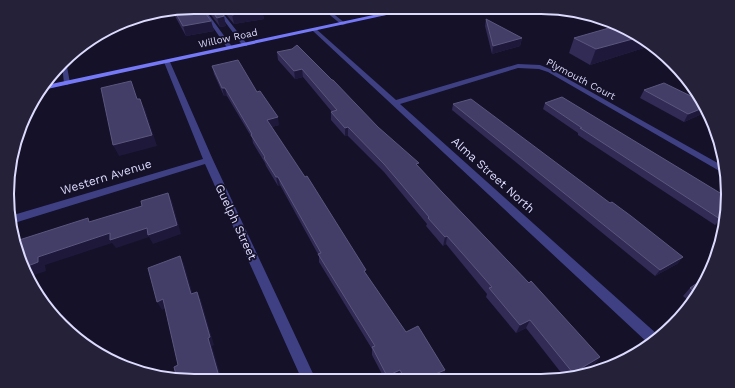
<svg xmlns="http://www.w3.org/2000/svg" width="735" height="388" viewBox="0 0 735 388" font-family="'Work Sans',sans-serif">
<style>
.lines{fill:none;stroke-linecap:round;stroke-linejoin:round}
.service{fill:#3f4084;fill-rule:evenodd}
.minor{fill:#3f4084;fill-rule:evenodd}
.secondary{fill:#7579f8;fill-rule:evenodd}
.wall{fill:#312b55}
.shaded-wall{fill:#1e193b}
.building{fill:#433e67;stroke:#5b567e}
.labels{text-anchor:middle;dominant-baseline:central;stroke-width:3.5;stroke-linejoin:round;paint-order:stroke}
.far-street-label{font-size:10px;fill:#dcdafd;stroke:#141128}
.street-label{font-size:12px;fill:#dcdafd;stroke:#141128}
.rim{fill:none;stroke:#dcdafd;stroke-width:2}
</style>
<rect width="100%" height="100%" fill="#141128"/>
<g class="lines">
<path class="service" d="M199,7H203L233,48L232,49H228Z
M214,7H218L247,44V46H243Z
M320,7H325L346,24L342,25Z
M371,7H376L386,15L382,16Z
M66,61L70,83L67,85L64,83L62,65Z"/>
<path class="minor" d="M315,28L396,100L518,64L540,65L552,70L723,166V173L548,72L539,69L518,68L400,104L658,335L649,344L313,31L312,30Z
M167,60L170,62L213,160L316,380H302L205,164L11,224L10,216L203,159L164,62Z"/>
<path class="secondary" d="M411,7H423L38,91L42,86Z"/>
</g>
<path class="wall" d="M194,7L211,21L214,31L186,36L172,11Z
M205,7H217L226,26L220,27Z
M220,7H300L263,15L264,19L234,24Z
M486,19L522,38L520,46L492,54L485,26Z
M634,32L650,46L590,65L569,53L574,38Z
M292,49L378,127L419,167L442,192L600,357L594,365L574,376L566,379L526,328L516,333L486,297L487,294L446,244L443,246L426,226L427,224L384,172L348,136H345L331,120V112H332L303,77L295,79L278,60L277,52Z
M212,66L257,92L279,125L272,127L366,274L406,332L445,370L443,377L437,380H401L399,377L394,380H385L372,355V349L319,262V256L280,185L278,186L266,166L265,163L253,143L252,138L227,96H224L214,74Z
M644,90L704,113L684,122L640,98Z
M545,103L726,218L715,225L578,135V133L543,109Z
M453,104L683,257L677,264L655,276L452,110Z
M703,287L690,302L683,296L690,288Z"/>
<path class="shaded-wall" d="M260,7H300L263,15L264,19L234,24L232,15Z
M224,16L226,26L220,27L217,18Z
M211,21L214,31L186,36L183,26Z
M103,34L104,39L85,43Z
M640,37L650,46L590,65L596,49Z
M522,38L520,46L492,54L493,46Z
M302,69L303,77L295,79L294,71Z
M222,88H225L227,96H224Z
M140,99L145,109L157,146L119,156L113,145Z
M703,108L705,112L704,113L684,122L688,114Z
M278,117L279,125L269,128L267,120Z
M25,120V135L17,137Z
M348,127V136H345V128Z
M276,177H278L280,185L278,186Z
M168,193L172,201L181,234L153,244L149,237L116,248L112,243L45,265L46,271L28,277L23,268L38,257L110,233L147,228Z
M726,215V219L715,225L720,219Z
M447,236L446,244L443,246L445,237Z
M180,256L184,264L195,302L191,294Z
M683,257L677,264L655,276L660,270Z
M197,292L201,300L214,345L212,346L222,380H220L208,338Z
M163,299L168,307L162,310L157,302Z
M530,320L526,328L516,333L520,325Z
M600,357L594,365L574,376L568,378L573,373Z
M400,370L399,377L394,380H387V376Z
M445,370L443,377L437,380H432L433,375Z"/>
<path class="building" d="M194,7H201L211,21L183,26L174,10Z
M209,7H217L224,16L217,18Z
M225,7H260L262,9L232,15Z
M486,19L522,38L493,46Z
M616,26L634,32L640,37L596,49L574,38Z
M297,45L332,80H333L378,127L419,163L416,164L442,192L529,283L531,281L600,357L573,373L530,320L520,325L489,288L492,287L447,236L445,237L428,218L429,217L384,164L348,127L345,128L331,112L337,110L302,69L294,71L277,52L292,49Z
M238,60L257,92L260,91L278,117L267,120L305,177L307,176L366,270L364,271L406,332L418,326L445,370L433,375L436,380H406L400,370L387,376L372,347L375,346L318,254L321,253L278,177H276L264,158L265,157L251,135L252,134L225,88H222L212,66Z
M131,81L137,99H140L152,135L113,145L101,88Z
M664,83L699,100L703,108L688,114L644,90Z
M562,97L725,196L726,215L720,219L580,128H582L545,103Z
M471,99L610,203L612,202L631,216L683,257L660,270L453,104Z
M168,193L177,225L148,235L147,228L110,240V233L38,257V262L23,268L21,266L16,241L88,218L89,222L142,206L141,201Z
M180,256L191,294L197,292L210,337L208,338L220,380L182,381L177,379L174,367L178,365L163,299L157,302L148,268Z
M706,277L703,287L697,294L690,288Z"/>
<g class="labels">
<g class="far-street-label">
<text transform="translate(228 38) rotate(-12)">Willow Road</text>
<text transform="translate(581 79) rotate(28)">Plymouth Court</text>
</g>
<g class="street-label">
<text transform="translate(493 175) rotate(42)">Alma Street North</text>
<text transform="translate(106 177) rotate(-17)">Western Avenue</text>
<text transform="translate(236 222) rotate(65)">Guelph Street</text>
</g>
</g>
<path d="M0 0H735V388H0ZM194 14H541A180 180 0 0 1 721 194V194A180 180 0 0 1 541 374H194A180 180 0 0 1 14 194V194A180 180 0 0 1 194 14Z" fill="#242139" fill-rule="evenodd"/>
<path class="rim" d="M194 14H541A180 180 0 0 1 721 194V194A180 180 0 0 1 541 374H194A180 180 0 0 1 14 194V194A180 180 0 0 1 194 14Z"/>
</svg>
